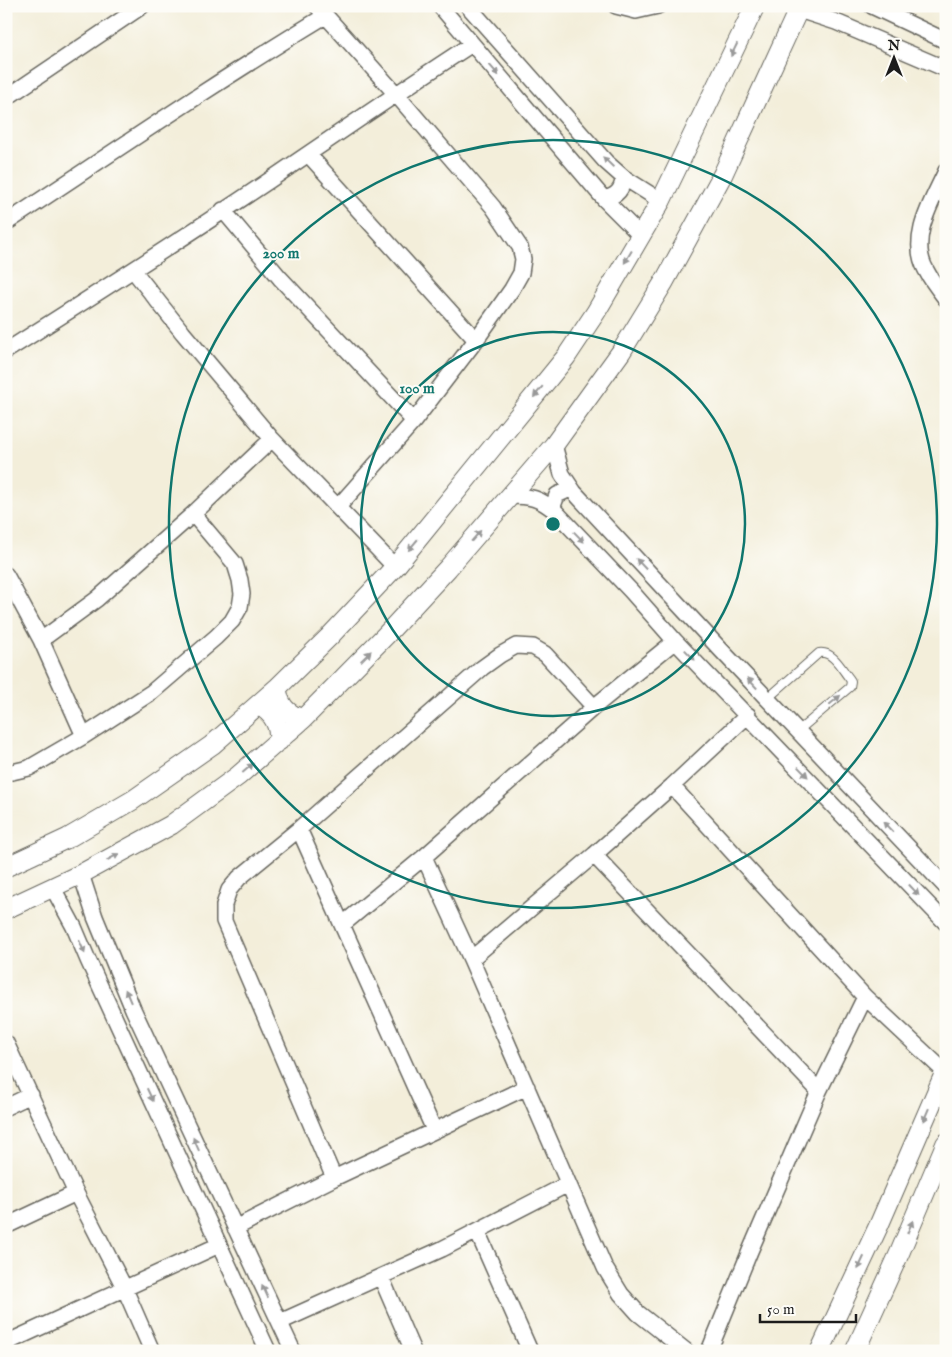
<svg xmlns="http://www.w3.org/2000/svg" width="952" height="1357" viewBox="0 0 952 1357" font-family="'IM FELL English',serif">
<style>
.lines{fill:none;stroke-linecap:round;stroke-linejoin:round}
.service-casing{stroke:#67665e;stroke-width:10}
.minor-casing{stroke:#67665e;stroke-width:18}
.tertiary-casing{stroke:#67665e;stroke-width:21}
.service{stroke:#fff;stroke-width:8}
.minor{stroke:#fff;stroke-width:15}
.tertiary{stroke:#fff;stroke-width:19}
.oneway{fill:#999}
.ring{fill:none;stroke:#0f766e;stroke-width:2.5}
.centre{fill:#0f766e;stroke:#fdfcf7;stroke-width:2.5}
.ring-label{font-size:15px;text-anchor:middle;font-weight:bold;fill:#0f766e;stroke:#fdfcf7;stroke-width:4;stroke-linejoin:round;paint-order:stroke}
</style>
<rect width="100%" height="100%" fill="#fdfcf7"/>
<filter id="ink" filterUnits="userSpaceOnUse"><feTurbulence type="fractalNoise" baseFrequency=".02" numOctaves="2"/><feDisplacementMap in="SourceGraphic" scale="10" xChannelSelector="R" yChannelSelector="G"/><feConvolveMatrix kernelMatrix="1 2 1 2 8 2 1 2 1" color-interpolation-filters="sRGB"/></filter>
<filter id="wash" filterUnits="userSpaceOnUse"><feTurbulence type="fractalNoise" baseFrequency=".0096" numOctaves="4" result="noise"/><feDisplacementMap in="SourceGraphic" scale="20" xChannelSelector="R" yChannelSelector="G"/><feGaussianBlur stdDeviation="1.12" result="paint"/><feColorMatrix in="noise" values="0 0 0 0 0 0 0 0 0 0 0 0 0 0 0 0 0 1.4 0 .05"/><feComposite in="paint" operator="in"/></filter>
<g filter="url(#wash)">
<rect width="100%" height="100%" fill="#f3eeda"/>
</g>
<g filter="url(#ink)">
<g class="lines">
<g class="service-casing">
<path id="service" d="M767,699L819,653C833,651 841,668 849,678L851,681L850,687L798,731"/>
</g>
<g class="minor-casing">
<path id="minor" d="M317,6L395,93L493,207L520,247L523,259L521,273L512,289L476,340L414,421L338,507
M440,6L604,199L641,236
M468,6L606,162L623,177L661,201
M616,6L636,11L658,6
M872,6L946,41
M799,10L836,22L946,69
M6,98L142,6
M308,154L476,340
M946,171C933,200 908,238 926,270C931,280 939,290 946,299
M604,199C617,196 623,189 623,177
M223,210L280,278L414,421
M6,223C112,153 216,82 325,16
M133,270L183,333L272,439L395,567
M6,351C93,296 179,241 264,184C333,137 401,90 472,44
M554,445L562,474L574,492L721,650L946,887
M510,496C531,496 539,498 555,511L631,591L675,641L946,923
M555,511L553,506L557,495L568,490L574,492
M6,575L41,640L84,736
M41,640L97,599L193,514L272,439
M6,772H12L29,768L84,736L152,692L216,637L232,621L240,607L242,594L240,580L235,564L193,514
M672,786L865,997L945,1072
M299,829L434,1130
M594,855L819,1091
M424,857L471,959L605,1268L621,1294L638,1313L686,1351
M81,874L95,917L133,1009L293,1351
M53,888L74,927L88,960L268,1351
M342,925L424,857L594,707L675,641
M471,959L594,855L672,786L748,715
M6,1043L76,1193L124,1287L152,1351
M6,1107L31,1095
M334,1178L224,921V905L229,890L239,878L299,829L482,668L500,655L516,646L533,647L545,654L594,707
M6,1226L76,1193
M235,1228L334,1178L527,1087
M477,1231L530,1351
M381,1277L413,1351
M280,1322L442,1249L568,1184
M6,1343L219,1245
M709,1351L750,1251L819,1091L865,997"/>
</g>
<g class="tertiary-casing">
<path id="tertiary" d="M277,688C279,705 286,714 303,719
M259,705C273,714 279,723 279,741
M6,867L68,838L133,800L212,745L277,688L329,637L395,567L566,357L596,312L661,201L755,6
M6,909L81,874L171,825L238,776L303,719L386,635L448,568L554,445L621,352L664,282L723,174L800,6
M820,1351L879,1225L946,1070
M855,1351L900,1252L946,1143"/>
</g>
<use href="#service" class="service"/>
<use href="#minor" class="minor"/>
<use href="#tertiary" class="tertiary"/>
</g>
<defs><path id="oneway-solid" d="M-6-.8H1V-3.2L6.5 0L1 3.2V.8H-6Z" transform="scale(1.25)"/></defs>
<g class="oneway">
<use href="#oneway-solid" transform="translate(734 50) rotate(116)"/>
<use href="#oneway-solid" transform="translate(494 70) rotate(49)"/>
<use href="#oneway-solid" transform="translate(608 162) rotate(-136)"/>
<use href="#oneway-solid" transform="translate(628 257) rotate(121)"/>
<use href="#oneway-solid" transform="translate(538 392) rotate(129)"/>
<use href="#oneway-solid" transform="translate(476 536) rotate(-49)"/>
<use href="#oneway-solid" transform="translate(579 537) rotate(46)"/>
<use href="#oneway-solid" transform="translate(413 545) rotate(130)"/>
<use href="#oneway-solid" transform="translate(641 564) rotate(-133)"/>
<use href="#oneway-solid" transform="translate(690 655) rotate(46)"/>
<use href="#oneway-solid" transform="translate(366 656) rotate(-45)"/>
<use href="#oneway-solid" transform="translate(752 683) rotate(-133)"/>
<use href="#oneway-solid" transform="translate(835 700) rotate(-40)"/>
<use href="#oneway-solid" transform="translate(248 768) rotate(-41)"/>
<use href="#oneway-solid" transform="translate(803 772) rotate(46)"/>
<use href="#oneway-solid" transform="translate(888 827) rotate(-133)"/>
<use href="#oneway-solid" transform="translate(113 857) rotate(-28)"/>
<use href="#oneway-solid" transform="translate(914 890) rotate(47)"/>
<use href="#oneway-solid" transform="translate(82 947) rotate(67)"/>
<use href="#oneway-solid" transform="translate(128 996) rotate(-113)"/>
<use href="#oneway-solid" transform="translate(150 1095) rotate(65)"/>
<use href="#oneway-solid" transform="translate(926 1115) rotate(113)"/>
<use href="#oneway-solid" transform="translate(196 1144) rotate(-114)"/>
<use href="#oneway-solid" transform="translate(910 1227) rotate(-67)"/>
<use href="#oneway-solid" transform="translate(861 1263) rotate(115)"/>
<use href="#oneway-solid" transform="translate(265 1291) rotate(-115)"/>
</g>
</g>
<g class="ring">
<circle cx="553" cy="524" r="192"/>
<circle cx="553" cy="524" r="384"/>
</g>
<circle cx="553" cy="524" r="8" class="centre"/>
<g class="ring-label">
<text x="281" y="258">200 m</text>
<text x="417" y="393">100 m</text>
</g>
<rect width="952" height="1357" fill="none" stroke="#fdfcf7" stroke-width="25"/>
<g transform="translate(894 58)" stroke="#fdfcf7" stroke-width="4" paint-order="stroke">
<path d="M0-4L9 19L0 12L-9 19Z" fill="#1c1c1c"/>
<text y="-8" font-size="14" font-weight="bold" text-anchor="middle" fill="#1c1c1c">N</text>
</g>
<path d="M760 1314v8h96v-8" fill="none" stroke="#1c1c1c" stroke-width="2.5"/>
<text x="767" y="1314" font-size="15" fill="#1c1c1c" stroke="#fdfcf7" stroke-width="4" paint-order="stroke">50 m</text>
</svg>
